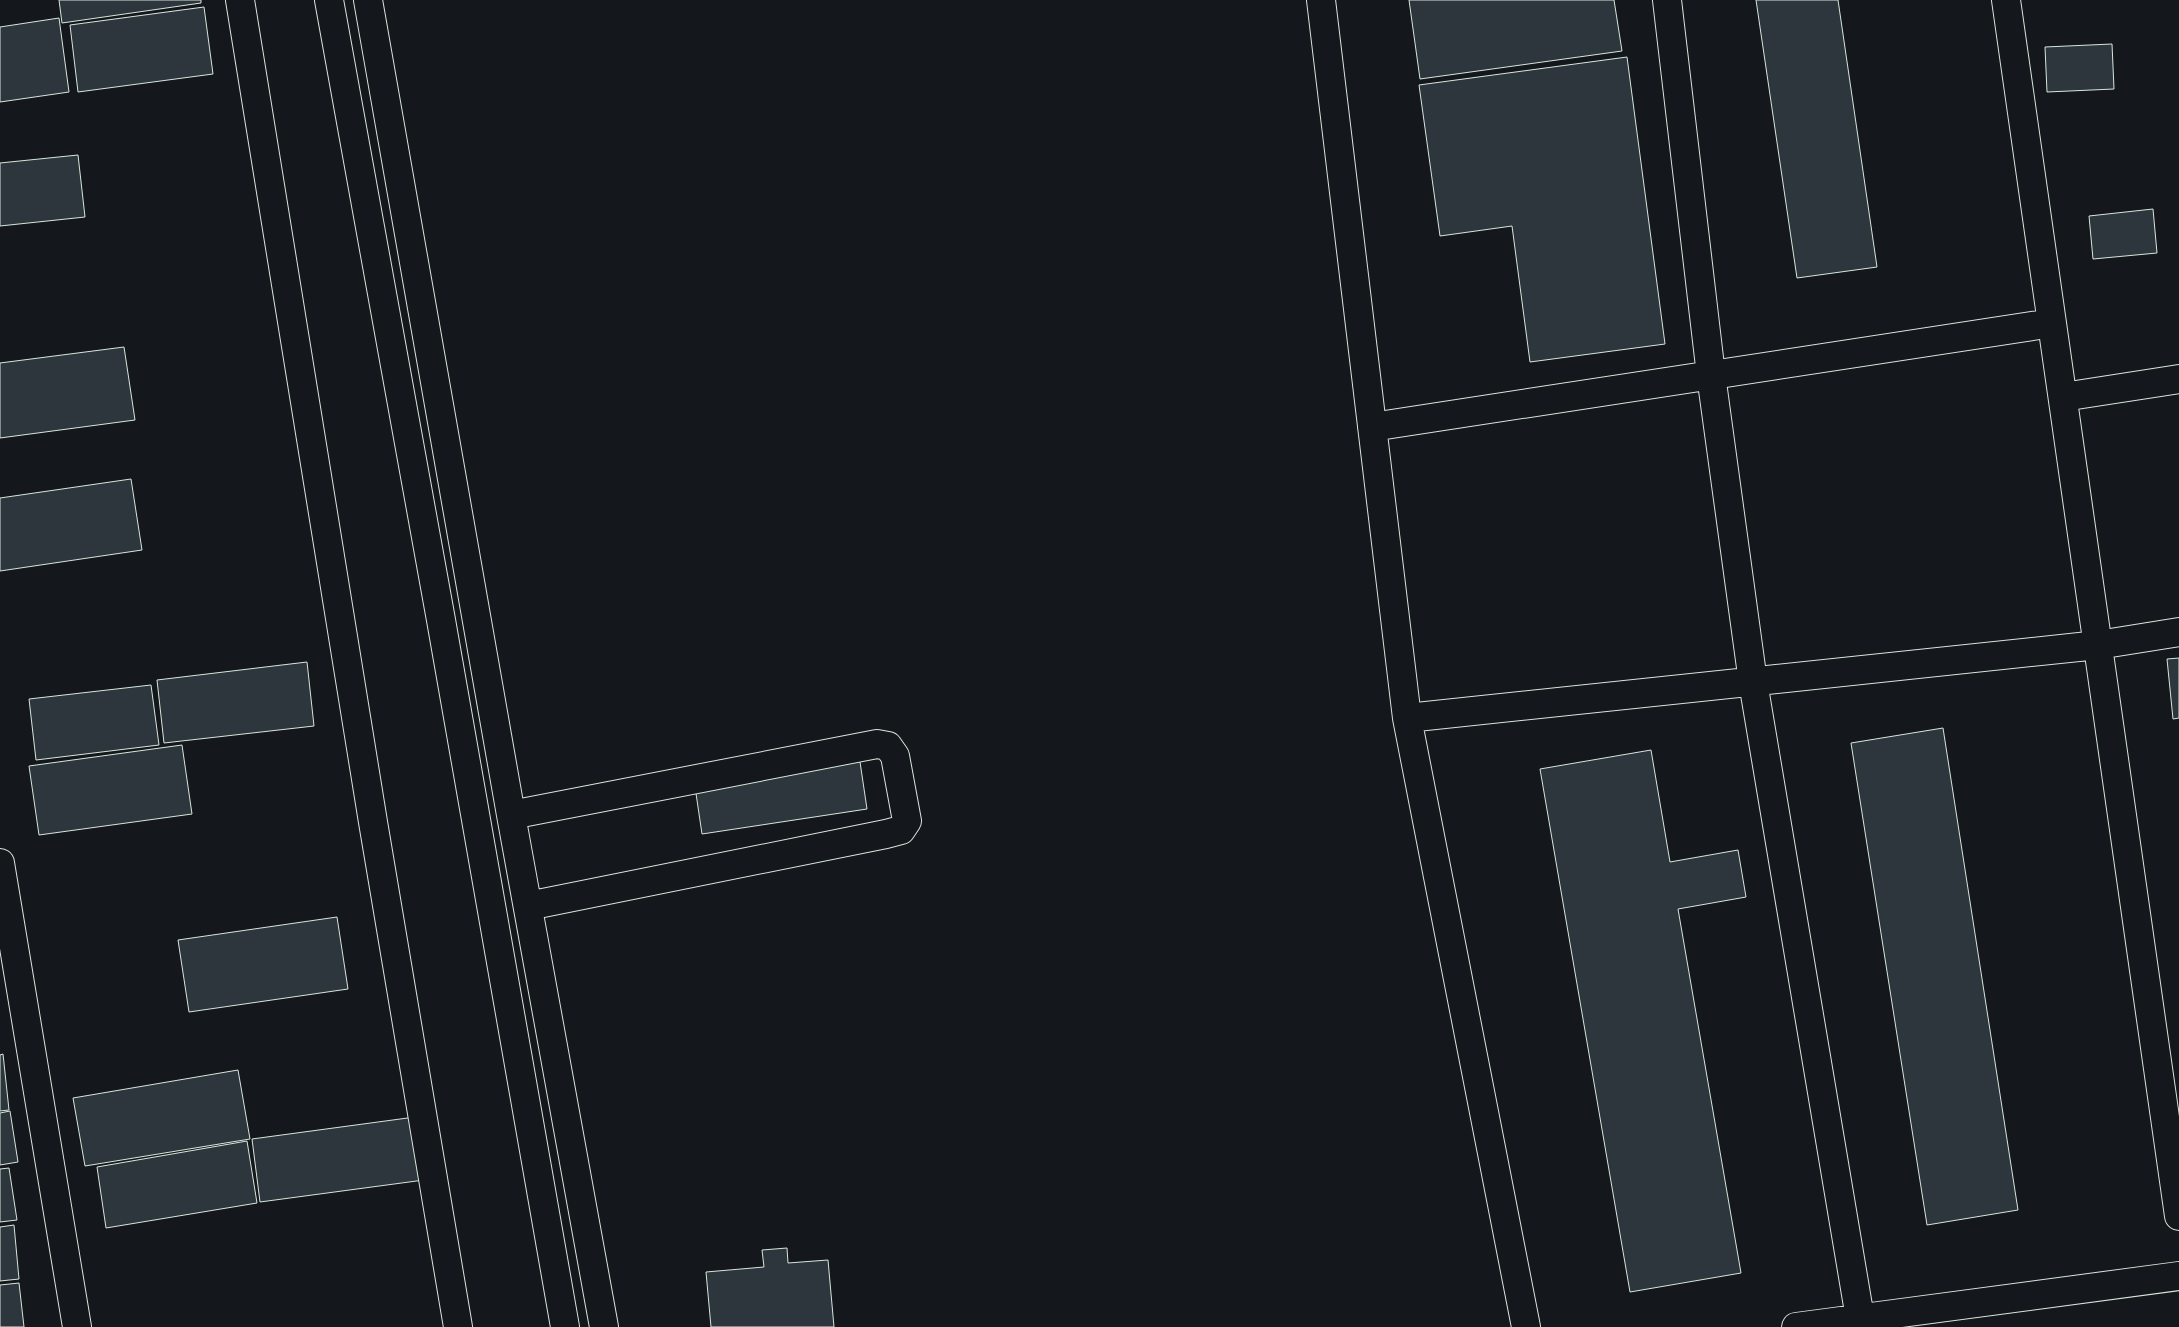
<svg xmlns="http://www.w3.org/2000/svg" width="2179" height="1327" viewBox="0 0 2179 1327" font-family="Karla,sans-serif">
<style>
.building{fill:#2c363c;stroke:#d8e6dc}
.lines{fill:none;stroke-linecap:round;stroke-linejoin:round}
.minor-casing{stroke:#d8e6dc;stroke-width:30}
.minor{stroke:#14181c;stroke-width:28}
</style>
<rect width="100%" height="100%" fill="#14181c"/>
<path class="building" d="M59,0H201V3L62,23Z
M1409,0H1614L1622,51L1420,79Z
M1756,0H1838L1877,267L1797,278Z
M204,7L213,74L78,92L70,25Z
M59,18L69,92L0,102V27Z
M2112,44L2114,89L2047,92L2045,47Z
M1627,57L1665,344L1530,362L1512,226L1440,236L1419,85Z
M78,155L85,217L0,226V163Z
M2153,209L2157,253L2093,259L2089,216Z
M124,347L135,420L0,438V363Z
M131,479L142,550L0,571V498Z
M2179,658V718L2173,719L2167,659Z
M307,662L314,726L164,743L157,680Z
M151,685L159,745L36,760L29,699Z
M1943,728L2018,1210L1927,1225L1851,743Z
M182,745L192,814L39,835L29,766Z
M1651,750L1670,862L1738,850L1746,897L1678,909L1741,1273L1630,1292L1540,769Z
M859,755L867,809L702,834L694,780Z
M337,917L348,989L189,1012L178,940Z
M3,1054L9,1110L0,1111V1055Z
M238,1070L250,1139L85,1166L73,1098Z
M10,1111L18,1162L0,1165V1113Z
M415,1117L424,1180L260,1202L252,1139Z
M247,1141L257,1203L106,1228L97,1167Z
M9,1168L17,1220L0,1222V1169Z
M14,1225L19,1279L0,1281V1227Z
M787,1248L788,1263L828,1260L834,1327H711L706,1272L764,1267L762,1250Z
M19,1283L24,1327H0V1285Z"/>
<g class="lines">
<g class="minor-casing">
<path id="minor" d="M240,0L373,822L458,1327
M329,0L441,620L565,1327
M368,0L511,815L604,1327
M1321,0L1407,718L1526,1327
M1667,0L1711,375L1753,682L1860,1318
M2006,0L2179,1216
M2063,397L2179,379
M1372,427L2052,323
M1407,718L2098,645L2179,632
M511,815L877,744L888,746L895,756L907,821L901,830L886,834L528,906
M0,863L77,1327
M1796,1327L2179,1276"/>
</g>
<use href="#minor" class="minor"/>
</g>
</svg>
